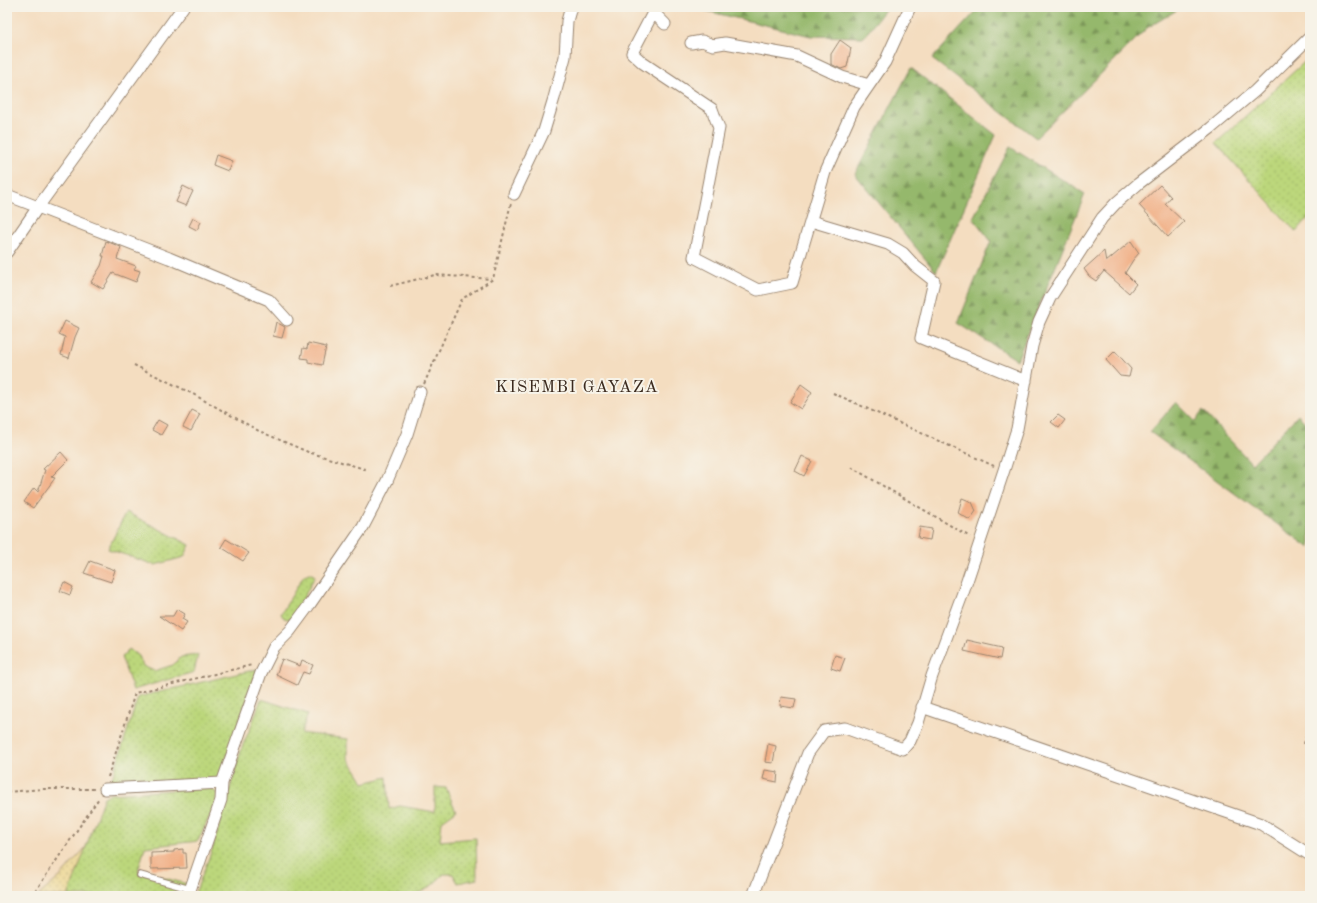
<svg xmlns="http://www.w3.org/2000/svg" width="1317" height="903" viewBox="0 0 1317 903" font-family="'Old Standard TT',serif">
<style>
.grass{fill:url(#grass-dots);stroke:#7c804d}
.forest{fill:url(#forest-firs);stroke:#687145}
.sand{fill:url(#sand-dots);stroke:#94825e}
.building{fill:#f1af85}
.lines{fill:none;stroke-linecap:round;stroke-linejoin:round}
.service-casing{stroke:#98846f;stroke-width:8}
.minor-casing{stroke:#98846f;stroke-width:13}
.path{stroke:#98846f;stroke-width:2;stroke-dasharray:3 3;stroke-linecap:butt}
.service{stroke:#fff;stroke-width:5.5}
.minor{stroke:#fff;stroke-width:11}
.labels{text-anchor:middle;dominant-baseline:central;stroke-width:4;stroke-linejoin:round;paint-order:stroke}
.quarter-label{font-size:17px;letter-spacing:1px;fill:#3b2a1e;stroke:#f7f3e8}
</style>
<defs>
<pattern id="grass-dots" width="8" height="8" patternUnits="userSpaceOnUse"><rect width="8" height="8" fill="#bcd77c"/><path d="M2 2h.1M6 6h.1" fill="none" stroke="#a2b96b" stroke-width="1.8" stroke-linecap="round"/></pattern>
<pattern id="forest-firs" width="22" height="20" patternUnits="userSpaceOnUse"><rect width="22" height="20" fill="#95b86c"/><path d="M5 1l3.5 6h-7zM16 11l3.5 6h-7z" fill="#7b9658"/></pattern>
<pattern id="sand-dots" width="8" height="8" patternUnits="userSpaceOnUse"><rect width="8" height="8" fill="#eeda9e"/><path d="M2 2h.1M6 6h.1" fill="none" stroke="#cdbb88" stroke-width="1.8" stroke-linecap="round"/></pattern>
</defs>
<rect width="100%" height="100%" fill="#f7f3e8"/>
<filter id="ink" filterUnits="userSpaceOnUse"><feTurbulence type="fractalNoise" baseFrequency=".025" numOctaves="2"/><feDisplacementMap in="SourceGraphic" scale="8" xChannelSelector="R" yChannelSelector="G"/><feConvolveMatrix kernelMatrix="1 2 1 2 8 2 1 2 1" color-interpolation-filters="sRGB"/></filter>
<filter id="wash" filterUnits="userSpaceOnUse"><feTurbulence type="fractalNoise" baseFrequency=".012" numOctaves="4" result="noise"/><feDisplacementMap in="SourceGraphic" scale="16" xChannelSelector="R" yChannelSelector="G"/><feGaussianBlur stdDeviation="0.9" result="paint"/><feColorMatrix in="noise" values="0 0 0 0 0 0 0 0 0 0 0 0 0 0 0 0 0 1.4 0 .05"/><feComposite in="paint" operator="in"/></filter>
<g filter="url(#wash)">
<rect width="100%" height="100%" fill="#f4ddc0"/>
<path class="grass" d="M1310,57V216L1296,232L1216,143Z
M126,512L190,545L184,557L155,565L108,549Z
M310,573L315,576L292,620L284,618L281,614L304,575Z
M129,649L138,656L143,666L154,671L173,665L181,657L198,655L194,672L133,690L121,657Z
M258,669L219,779L110,785L138,697Z
M261,699L308,714L301,733L348,739V758L364,783L387,777L389,809L400,806L435,812V787L446,788L456,811L442,821L440,841L476,838L477,879L458,883L453,874H444L430,887L413,896H194L212,850L242,747L250,729Z
M209,788L217,793L218,799L198,841L145,847L138,871L187,884L183,896H68L104,797L110,794Z"/>
<path class="forest" d="M690,7H887L864,37L811,36Z
M980,7H1182L1147,28L1036,138L932,59Z
M911,68L996,135L936,272L855,174Z
M1010,147L1085,194L1017,360L958,323L991,241L973,218Z
M1176,402L1195,421L1203,411L1252,464L1298,415L1310,427V548L1150,432Z"/>
<path class="sand" d="M86,847L68,896H38L61,876Z"/>
<g id="blocks">
<path class="building" d="M840,40L851,48L847,67L841,69L831,64V54Z
M216,155L232,161L228,171L213,165Z
M1160,185L1171,197L1165,204L1184,222L1168,237L1139,205Z
M183,186L193,191L186,206L176,202Z
M193,218L201,222L197,230L189,226Z
M106,241L121,247L117,259L136,266L134,269L140,271L136,282L113,273L103,289L91,282L101,266L104,256H102Z
M1131,241L1139,253L1133,260L1125,273L1136,284L1129,293L1104,271L1096,281L1089,276L1084,269L1104,251L1106,262Z
M65,321L79,328L75,337L69,358L61,355L65,337L59,334Z
M276,322L285,327L282,338L273,336Z
M308,343L326,347L322,365L308,362V359L301,358L303,348L307,349Z
M1115,351L1131,369L1129,377L1120,376L1106,360Z
M801,384L812,392L801,409L790,402Z
M192,410L200,414L191,431L183,427Z
M1058,415L1065,420L1059,428L1051,422Z
M158,420L167,425L161,435L152,430Z
M61,452L68,460L51,477L55,478L33,508L24,502L34,488L38,492L45,470L43,469Z
M802,456L812,461L804,476L795,471Z
M962,498L972,502L976,511L970,520L958,513Z
M920,527L932,529L930,540L918,538Z
M226,539L249,553L243,561L221,547Z
M90,561L115,570L111,582L84,573Z
M64,582L73,587L70,595L60,591Z
M177,609L185,614L182,619L187,622L181,631L159,616H173Z
M967,640L1002,648L1000,659L964,651Z
M835,655L845,658L840,671L831,668Z
M282,659L300,666L302,660L313,665L309,674L303,672L297,685L276,675Z
M781,697L796,699L794,708L780,706Z
M768,744L776,746L773,763L765,762Z
M765,770L778,772L777,782L763,779Z
M183,849V853H186L187,868L151,869V853L174,852V850Z"/>
</g>
</g>
<g filter="url(#ink)">
<use href="#blocks" fill-opacity="0" stroke="#98846f" stroke-width="1"/>
<g class="lines">
<g class="service-casing">
<path id="service" d="M140,875L190,889"/>
</g>
<g class="minor-casing">
<path id="minor" d="M656,7L632,53L643,63L712,109L719,128L694,257L758,290L792,283L825,172L854,107L885,62L910,7
M653,12L665,24
M691,43L702,41L713,45L725,43L797,56L842,77L869,85
M514,194L544,131L554,98L565,57L567,21L571,7
M7,195L169,258L269,300L287,320
M811,221L888,244L903,253L915,266L934,281L921,338L1026,381
M7,252L38,207L183,7
M922,707L1261,824L1310,855
M105,789L222,783
M188,896L221,800L222,783L261,673L274,647L290,631L310,604L363,527L387,481L407,434L420,392
M753,896L808,753L824,731L845,728L903,749L910,741L918,723L932,676L964,590L1004,470L1017,429L1032,346L1039,322L1050,298L1102,218L1116,203L1138,184L1211,128L1255,91L1310,37"/>
</g>
<path class="path" d="M390,286L435,275L491,279
M134,365L191,393L259,431L308,452L368,470
M424,384L462,299L493,279L511,203
M833,393L994,466
M851,467L970,537
M1310,711L1309,715L1310,720
M1304,744L1310,722
M108,777L135,693L252,665
M7,792L42,789H96
M32,896L99,798"/>
<use href="#service" class="service"/>
<use href="#minor" class="minor"/>
</g>
</g>
<g class="labels">
<g class="quarter-label">
<text x="577" y="387">KISEMBI GAYAZA</text>
</g>
</g>
<rect width="1317" height="903" fill="none" stroke="#f7f3e8" stroke-width="24"/>
</svg>
